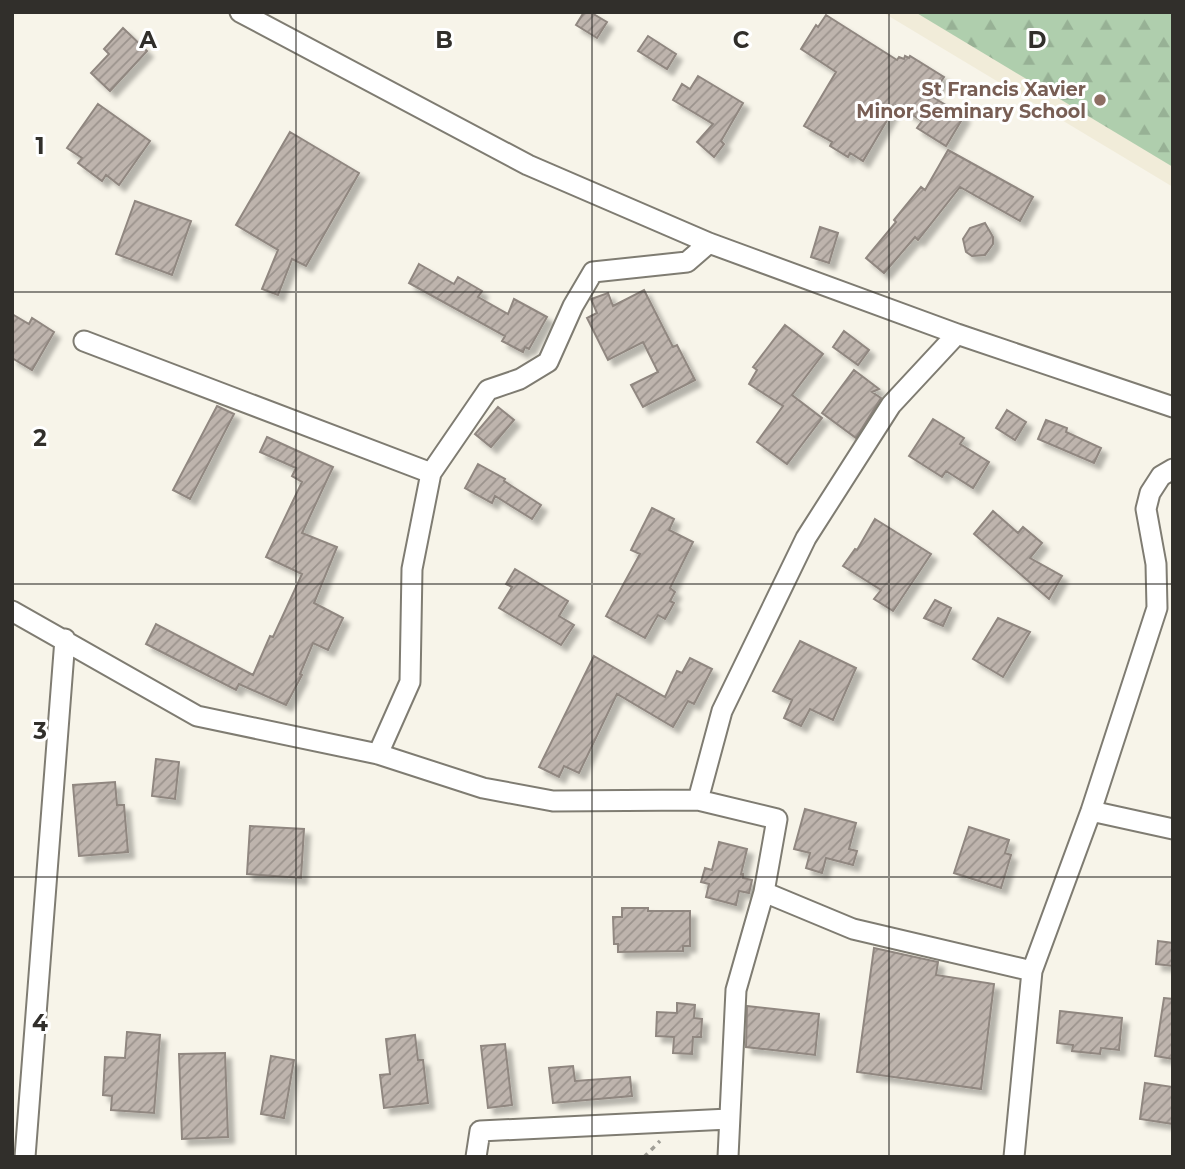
<svg xmlns="http://www.w3.org/2000/svg" width="1185" height="1169" viewBox="0 0 1185 1169" font-family="Montserrat,sans-serif">
<style>
.built{fill:#f1ecd9}
.forest{fill:url(#forest-firs)}
.building{fill:url(#building-hatch);stroke:#908780;stroke-width:2;filter:url(#shadow)}
.lines{fill:none;stroke-linecap:round;stroke-linejoin:round}
.street-casing{stroke:#7f7c72;stroke-width:23}
.path{stroke:#a09e96;stroke-width:3.5;stroke-dasharray:5 5;stroke-linecap:butt}
.street{stroke:#fff;stroke-width:19}
.grid{fill:none;stroke:#312f2b;stroke-width:2;stroke-opacity:0.55}
.education-dot{fill:#8d6e63;stroke:#fff;stroke-width:2.5}
.labels{text-anchor:middle;dominant-baseline:central;stroke-width:6;stroke-linejoin:round;paint-order:stroke}
.education-label{font-size:19px;font-weight:bold;fill:#785e54;stroke:#fff;text-anchor:end}
.grid-label{font-size:23px;text-anchor:middle;font-weight:bold;fill:#312f2b;stroke:#fff;stroke-width:6;stroke-linejoin:round;paint-order:stroke}
</style>
<defs>
<pattern id="forest-firs" width="22" height="20" patternUnits="userSpaceOnUse" patternTransform="scale(1.75)"><rect width="22" height="20" fill="#afcead"/><path d="M5 1l3.5 6h-7zM16 11l3.5 6h-7z" fill="#97b195"/></pattern>
<pattern id="building-hatch" width="6" height="6" patternUnits="userSpaceOnUse" patternTransform="scale(1.75)"><rect width="6" height="6" fill="#beb4ad"/><path d="M-1 1l2-2M0 6l6-6M5 7l2-2" fill="none" stroke="#9b938d"/></pattern>
<filter id="shadow"><feDropShadow dx="6" dy="6" stdDeviation="2" flood-color="#0004"/></filter>
</defs>
<rect width="100%" height="100%" fill="#f7f4e9"/>
<path class="built" d="M882,12H1173V187Z"/>
<path class="forest" d="M915,12H1173V167Z"/>
<path class="building" d="M584,12H590L607,22L597,38L576,25Z
M826,15L897,60L899,57L904,59L905,56L909,58L910,56L944,77L931,96L964,116L946,146L917,128L922,121L896,105L863,161L850,153L848,157L830,146L832,142L804,126L836,72L801,49L816,25L818,27Z
M123,28L147,51L110,91L91,73L109,54L104,49Z
M648,36L676,54L667,69L638,51Z
M698,76L743,103L721,141L724,144L714,157L697,142L713,124L673,100L682,84L690,89Z
M98,104L150,141L119,185L106,175L102,181L78,163L82,158L67,148Z
M290,132L359,173L306,266L292,259L278,295L262,289L278,250L236,225Z
M948,150L1033,197L1020,221L960,187L918,240L915,237L884,273L866,258L896,222L894,220L921,187L925,190Z
M135,201L191,221L172,275L116,254Z
M985,223L993,237V244L985,255L972,256L966,252L963,239L970,228Z
M820,227L838,233L829,263L811,257Z
M419,264L454,284L458,277L482,291L478,297L508,314L514,299L547,317L529,349L525,347L523,352L502,341L505,336L409,283Z
M644,290L673,347L677,345L695,380L643,407L631,385L658,372L643,342L608,360L587,318L597,313L591,299L608,293L613,306Z
M12,314L29,324L32,318L54,332L32,370L12,358Z
M785,325L823,354L792,395L822,418L787,464L757,442L783,406L749,384L757,370L753,367Z
M844,331L869,350L858,365L833,347Z
M854,370L879,389L872,392L881,398L856,438L822,413Z
M217,406L234,414L190,499L173,490Z
M498,407L514,420L491,447L475,434Z
M1007,410L1026,422L1015,440L996,428Z
M933,419L964,438L960,444L989,462L973,488L946,471L942,477L909,456Z
M1046,420L1067,428L1066,432L1101,448L1094,463L1038,439Z
M267,437L333,467L302,533L337,547L314,603L343,618L328,650L313,643L300,674L302,675L286,705L239,684L236,690L146,644L156,624L253,675L270,636L273,637L302,574L266,557L302,482L292,476L296,468L260,452Z
M478,464L505,479L504,481L541,505L532,519L495,496L492,503L465,488Z
M652,508L674,519L669,530L693,542L670,588L675,592L670,601L674,603L665,619L658,615L645,638L606,616L640,554L631,550Z
M993,511L1018,533L1023,527L1042,543L1030,558L1062,576L1049,599L974,534Z
M875,519L931,554L893,611L874,599L881,590L843,566L855,549L857,550Z
M515,569L568,601L559,616L574,625L561,645L499,608L512,587L506,584Z
M935,600L951,608L943,626L924,618Z
M998,618L1030,632L1003,677L973,659Z
M800,641L856,668L833,720L810,709L801,726L784,718L792,700L773,691Z
M594,656L665,697L677,671L682,673L690,658L712,669L694,704L688,701L673,727L617,694L579,773L564,766L559,777L539,767Z
M156,759L179,762L175,799L152,796Z
M115,782L117,805H124L128,852L79,856L73,785Z
M805,809L856,823L849,849L857,851L853,865L826,858L822,873L806,868L810,853L794,849Z
M250,826L304,829L301,878L247,874Z
M969,827L1009,840L1005,853L1011,855L1001,888L954,873Z
M719,842L747,849L741,874H743V878L752,880L749,893L739,891L736,905L706,897L709,884L701,882L705,868L712,870Z
M622,908H648V911H690V946H683V951L618,952V944H614L613,917H622Z
M1158,941L1173,943V966L1156,964Z
M874,948L938,962L936,975L994,984L981,1089L857,1072Z
M1164,998L1173,999V1059L1155,1056Z
M677,1003L695,1005L694,1018L702,1019L701,1037H693L692,1054L673,1053L674,1037L656,1036L657,1012L677,1013Z
M747,1006L819,1014L815,1055L746,1047Z
M1060,1011L1122,1018L1119,1050L1101,1048L1100,1054L1072,1051L1073,1045L1057,1043Z
M127,1032L160,1035L154,1113L111,1110L112,1096L103,1095L105,1057L125,1058Z
M415,1035L418,1060H423L428,1103L384,1108L380,1075L390,1074L386,1039Z
M505,1044L512,1105L488,1108L481,1046Z
M225,1053L228,1137L182,1139L179,1054Z
M271,1056L294,1060L284,1118L261,1114Z
M573,1066L575,1081L630,1077L632,1096L553,1103L549,1068Z
M1145,1083L1173,1087V1124L1140,1119Z"/>
<g class="lines">
<g class="street-casing">
<path id="street" d="M240,12L528,165L709,243L957,334L1173,407
M84,341L431,473
M12,611L197,716L378,754L483,788L553,801L698,800L777,819L764,892L736,990L728,1157
M378,754L410,682L412,569L431,473L488,390L520,379L548,362L573,306L593,272L687,262L709,243
M698,800L722,711L806,538L891,405L957,334
M1091,811L1173,829
M764,892L853,929L1032,971
M25,1157L65,639
M476,1157L480,1131L729,1119
M1014,1157L1032,971L1091,811L1157,608L1156,564L1146,509L1150,493L1161,476L1173,469"/>
</g>
<path class="path" d="M644,1157L660,1141"/>
<use href="#street" class="street"/>
</g>
<path class="grid" d="M296,12V1157M592,12V1157M889,12V1157M12,292H1173M12,584H1173M12,877H1173"/>
<circle class="education-dot" cx="1100" cy="100" r="7"/>
<g class="labels">
<g class="education-label">
<text x="1086" y="89">St Francis Xavier<tspan x="1086" dy="22">Minor Seminary School</tspan></text>
</g>
</g>
<g class="grid-label">
<text x="148" y="48">A</text>
<text x="444" y="48">B</text>
<text x="741" y="48">C</text>
<text x="1037" y="48">D</text>
<text x="40" y="154">1</text>
<text x="40" y="446">2</text>
<text x="40" y="739">3</text>
<text x="40" y="1031">4</text>
</g>
<rect width="1185" height="1169" fill="none" stroke="#312f2b" stroke-width="28"/>
</svg>
